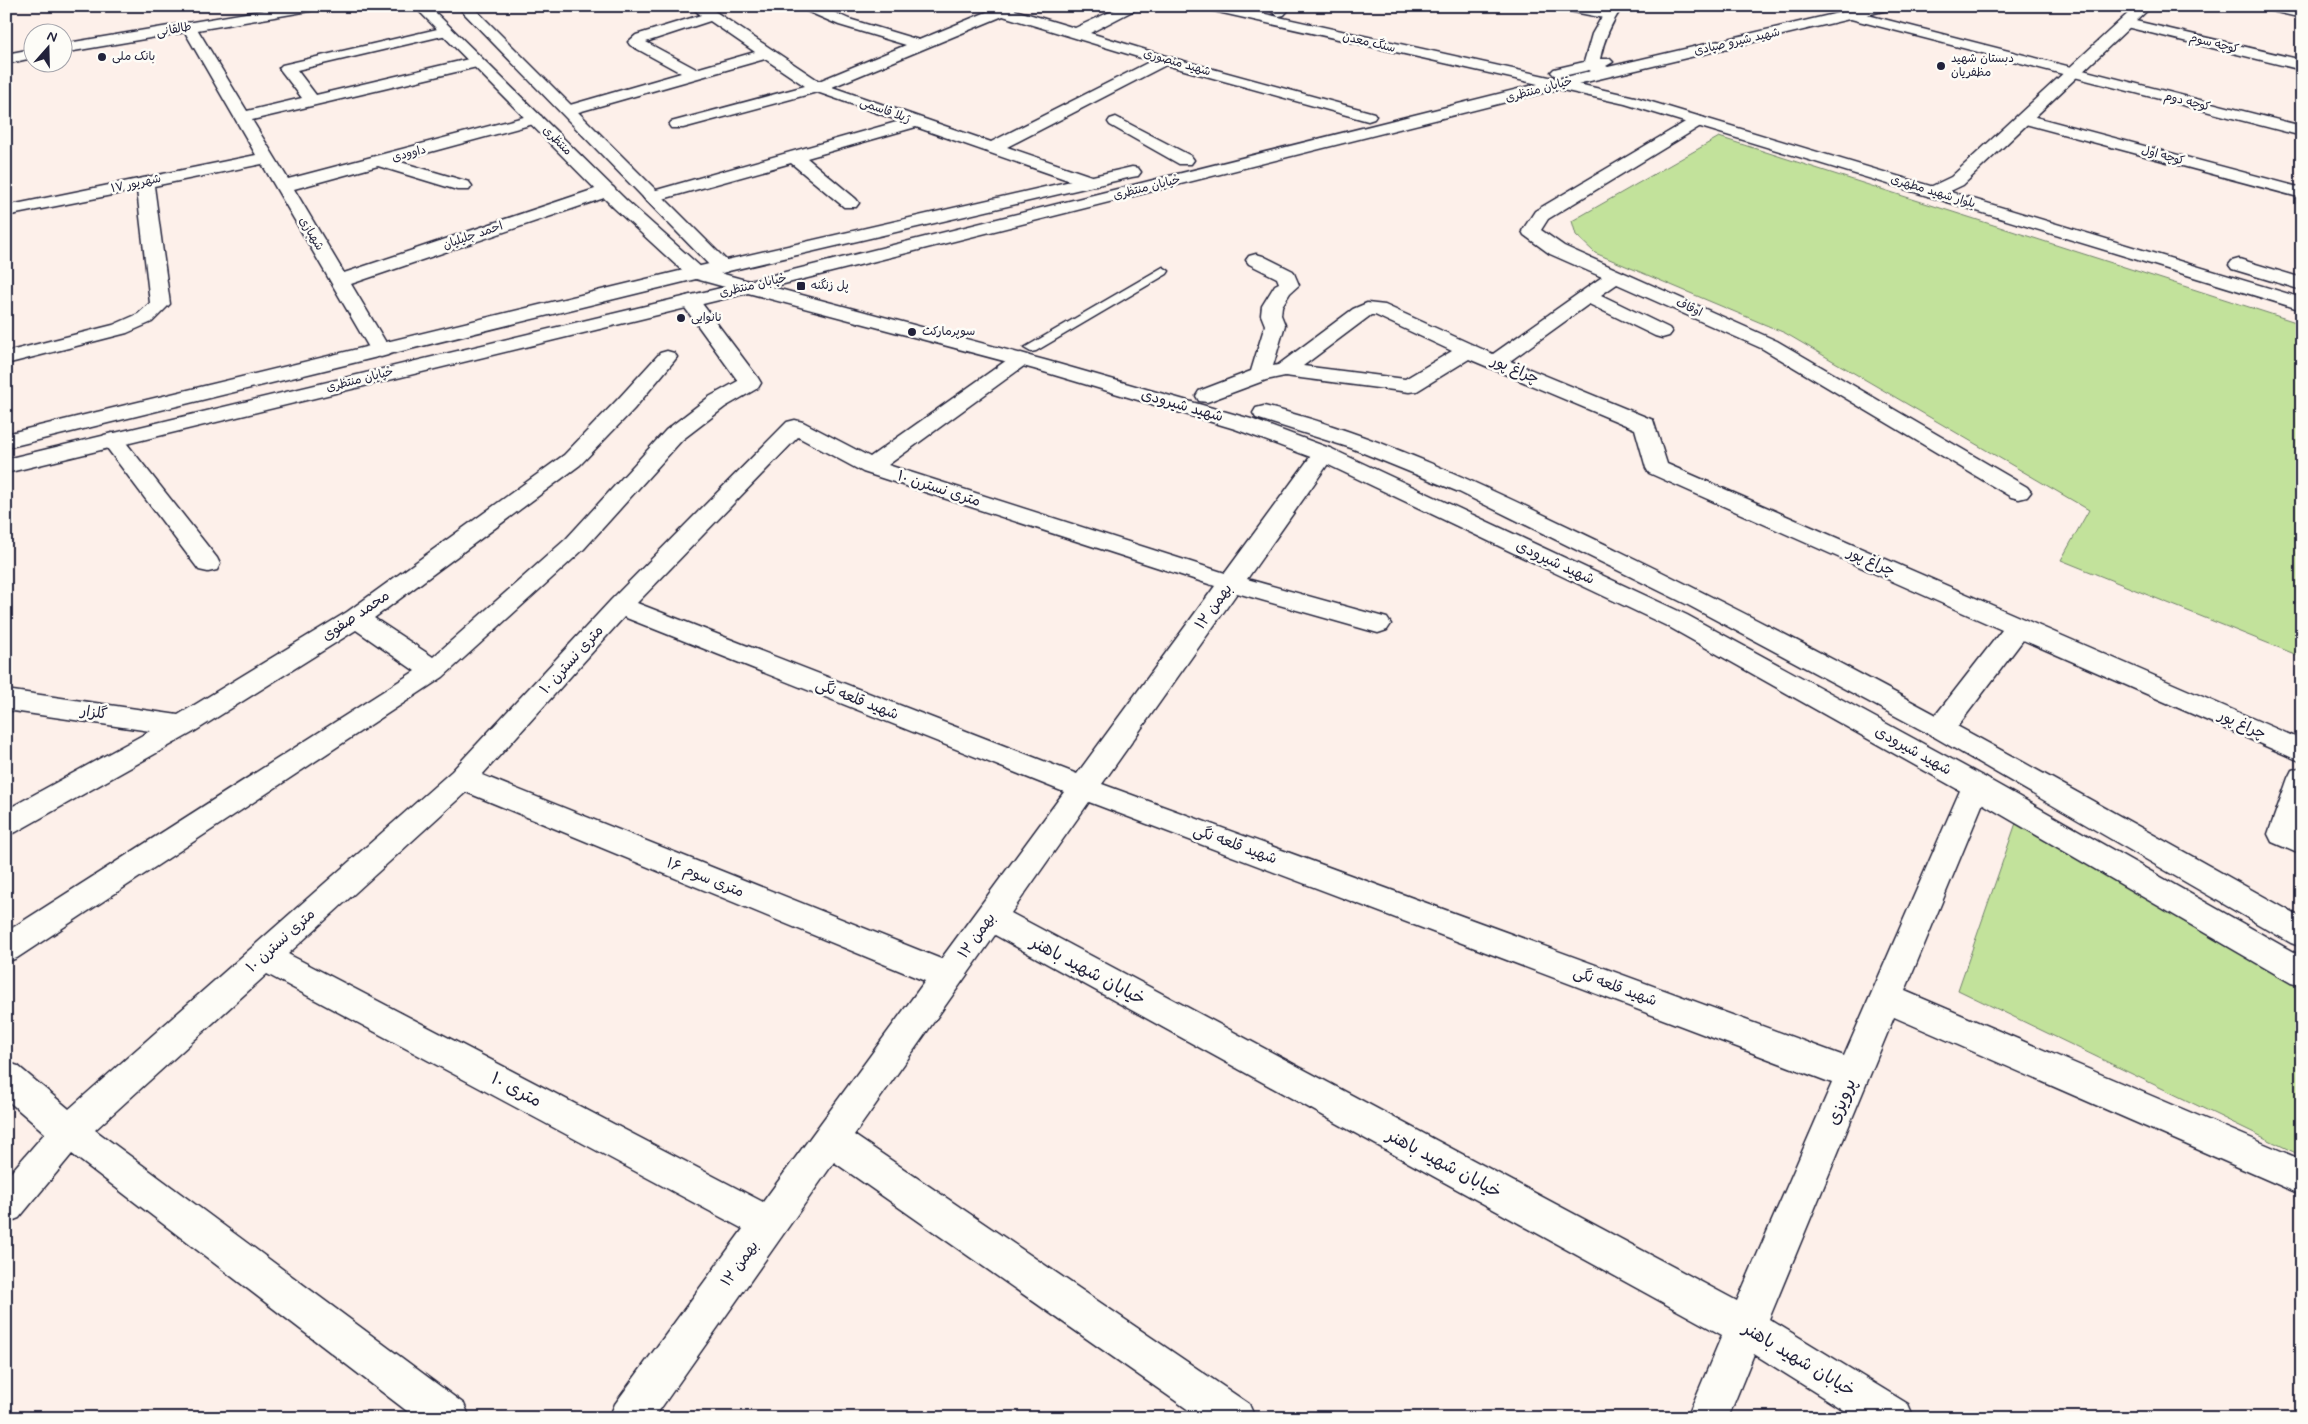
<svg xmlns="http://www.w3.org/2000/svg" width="2308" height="1424" viewBox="0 0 2308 1424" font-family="Mynerve,'Playpen Sans Arabic',sans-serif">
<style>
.green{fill:#c2e29b;stroke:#72826b}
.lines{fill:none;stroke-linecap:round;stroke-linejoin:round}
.service-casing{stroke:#22223b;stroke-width:3}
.minor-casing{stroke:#22223b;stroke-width:3}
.tertiary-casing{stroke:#22223b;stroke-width:3}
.secondary-casing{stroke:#22223b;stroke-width:3}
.service{fill:#fdfcf7;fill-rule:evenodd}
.minor{fill:#fdfcf7;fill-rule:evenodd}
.tertiary{fill:#fdfcf7;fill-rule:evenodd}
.secondary{fill:#fdfcf7;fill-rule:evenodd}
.poi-dot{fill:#22223b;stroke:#fdfcf7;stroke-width:2}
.labels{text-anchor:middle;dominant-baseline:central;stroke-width:5;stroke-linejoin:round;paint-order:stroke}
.far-street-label{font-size:12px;fill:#22223b;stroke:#fdfcf7}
.far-poi-label{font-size:12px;fill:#22223b;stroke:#fdfcf7;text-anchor:start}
.street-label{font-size:15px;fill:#22223b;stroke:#fdfcf7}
.near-street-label{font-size:18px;fill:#22223b;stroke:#fdfcf7}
</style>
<rect width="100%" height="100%" fill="#fdf0ea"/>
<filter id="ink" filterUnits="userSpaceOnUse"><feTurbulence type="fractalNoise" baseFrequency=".02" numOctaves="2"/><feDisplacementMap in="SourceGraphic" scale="10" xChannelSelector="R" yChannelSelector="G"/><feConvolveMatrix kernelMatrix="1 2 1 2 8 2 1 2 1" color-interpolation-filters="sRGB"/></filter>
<g filter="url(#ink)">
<path class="green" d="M1719,137L2302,324V657L2061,560L2089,510L1785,333L1595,253L1576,235L1572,221Z
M2017,820L2302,985V1156L1958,990Z"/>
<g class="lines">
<g class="service-casing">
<path id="service" d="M1163,267L1169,271L1167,274L1036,351L1031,352L1024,348Z"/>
</g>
<g class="minor-casing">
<path id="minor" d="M690,6H707L819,81L906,45L839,25L802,9L800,6H820L849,19L919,40L989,11L980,6H1015V10L1075,28L1123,6H1142L1090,33L1169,57L1374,113L1376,116L1374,119L1368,121L1166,65L1007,147L1097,178L1100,182L1097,186H1085L916,127L807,158L856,199L859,203L856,207H844L791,163L652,202L646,201L643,197L646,193L900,121L817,92L683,128H671L669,125L671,122L805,86L765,59L575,113H563L561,110L563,107L681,73L630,45L628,42L636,35L701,15ZM1003,16L1151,61L991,142L832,87ZM710,21L755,52L696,69L646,42Z
M1277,6H1292L1284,15L1279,16L1272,12Z
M1557,6H1587L1614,12L1616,15L1609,19L1559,9Z
M2261,6H2287L2302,10V18L2263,9Z
M1852,11L2302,126V136L1847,18L1845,15L1847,12Z
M2127,19L2302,60V70L2122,26L2120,23L2122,20Z
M189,23L196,27L247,111L302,98L279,68L282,65L446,27L451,28L453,31L451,34L297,70L316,95L477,57L482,59L485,62L482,65L477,67L252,120L288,179L535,114L541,116L543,119L541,122L397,161L469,182L472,186L469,190H457L378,166L294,189L344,273L601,187H613L616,191L613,195L351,284L391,351L388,355L381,357L374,355L371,351L262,164L154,186L170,304L152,322L127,333L6,364V352L113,325L138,314L150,303L137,190L6,216V206L256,155L182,27Z
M2024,114L2302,188V198L2018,122L2016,119L2018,116Z
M1698,116L1704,118L1706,121L1704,124L1548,219L1541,230L1564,246L1777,341L2027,487L2031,492L2027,497L2019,499L2011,497L1763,349L1617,284L1601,295L1669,328L1672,332L1669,336L1662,338L1655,336L1589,304L1510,361L1653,420L1667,464L2302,740V762L2023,640L1951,735L1941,738L1931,735L1927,728L1931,721L2002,630L1649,473L1646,468L1635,429L1469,359L1417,391L1409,392L1285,376L1266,380L1207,402L1199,401L1196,396L1199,391L1251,371L1265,325L1261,315L1262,306L1275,285L1279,283L1277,278L1249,264L1246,260L1249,256L1256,254L1263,256L1293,271L1299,285L1290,293L1282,306L1281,315L1285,325L1273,366L1278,365L1353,309L1367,303L1385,305L1493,354L1602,277L1550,254L1524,235L1522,231L1535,211L1692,118ZM1371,315H1375L1452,351L1405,379L1303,366Z
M1116,117L1191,156L1194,160L1191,164H1179L1110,125L1108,122L1110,119Z
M690,295L697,297L758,378L761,383L758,388L725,407L682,440L584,549L443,677L17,958L6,962V932L415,671L356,630L192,733L16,832L6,835V810L150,731L6,710V690L178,715L347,612L564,455L618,399L660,353L667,351L674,353L677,357L674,361L634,409L580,465L374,618L433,657L566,539L666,430L709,397L738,381L680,301L683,297Z
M1021,353L1028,355L1031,359L1028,363L888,465L1225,573L1316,449L1324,447L1332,449L1335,454L1247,579L1387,618L1391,624L1387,630L1378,633L1237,593L1102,784L1844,1056L1962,786L1966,778L1976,775L1986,778L1990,786L1905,991L2302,1160V1195L1894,1017L1769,1319L1908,1404L1914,1418H1856L1754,1354L1728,1418H1687L1722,1335L995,935L854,1135L1249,1404L1255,1418H1200L834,1162L654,1418H609L615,1404L743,1229L267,974L95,1130L464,1404L470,1418H416L72,1154L19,1218L6,1223V1178L45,1133L6,1099V1062L18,1066L69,1109L452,771L611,600L787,422L795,420L803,422L870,457L1014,355ZM798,437L863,472L1215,586L1077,774L637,603ZM624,617L1064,792L941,959L482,775ZM466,792L925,981L763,1202L288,954ZM1089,802L1832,1083L1737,1301L1011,913Z
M112,433L120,435L217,558L220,564L217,570L208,572L199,570L101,440L104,435Z
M2302,767V822L2300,829L2302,830V855L2272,842L2268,834L2288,778L2292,770Z"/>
</g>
<g class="tertiary-casing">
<path id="tertiary" d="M414,6H429L626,200L703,269L706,273L703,277L696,279L689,277L614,208Z
M457,6H472L729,263L732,267L729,271L722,273L715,271Z
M1608,6H1623C1611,23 1604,39 1600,59H1610L1613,62L1606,66L1608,67L1868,6H1894L1887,10L1586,82L1580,80L1578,77L1580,74L1591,71L1589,70L1559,77L1554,75L1551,72L1554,69L1584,62L1592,34Z
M2136,6H2152L1963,185L1940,196H1928L1925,192L1928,188L1951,177Z"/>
</g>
<g class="secondary-casing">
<path id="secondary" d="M288,6H322L315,10L62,53V44Z
M1202,6H1229L1558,79L1586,72L1592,74L1594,77L1592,80L1578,84L1635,97L2302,298V310L1625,104L1558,89L772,287L1048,361L1251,419L1332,449L1687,615L1986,778L2302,957V986L2291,983L1966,794L1669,627L1316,459L1235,429L1034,369L748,293L6,473V459L725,287L696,279L6,448V434L696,267L1132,167L1138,168L1141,172L1138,176L1132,177L720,273L749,281L1538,84L1209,10Z
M32,49V58L6,64V54Z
M2239,259L2302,278V290L2232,269L2229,265L2232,261Z
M1264,406C1389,437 1504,496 1619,551C1852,664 2077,792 2302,918V947L2291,943L1931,735L1686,604L1459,492L1351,448L1256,418L1253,413L1256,408Z"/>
</g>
<use href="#service" class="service"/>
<use href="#minor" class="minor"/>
<use href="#tertiary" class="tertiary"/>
<use href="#secondary" class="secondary"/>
</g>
</g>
<g class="poi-dot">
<circle cx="102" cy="57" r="5"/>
<circle cx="1941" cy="66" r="5"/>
<rect x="796" y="281" width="10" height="10" rx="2.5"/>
<circle cx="681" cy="318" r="5"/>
<circle cx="912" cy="332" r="5"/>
</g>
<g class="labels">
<g class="far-street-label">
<text transform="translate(174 30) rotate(-10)">طالقانی</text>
<text transform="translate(1737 42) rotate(-13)">شهید شیرو صیادی</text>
<text transform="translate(1369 43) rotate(13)">سنگ معدن</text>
<text transform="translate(2214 44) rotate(14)">کوچه سوم</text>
<text transform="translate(1177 63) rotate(16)">شهید منصوری</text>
<text transform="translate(1539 90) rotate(-15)">خیابان منتظری</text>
<text transform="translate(2187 102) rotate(14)">کوچه دوم</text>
<text transform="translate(885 111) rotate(20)">ژیلا قاسمی</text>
<text transform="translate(557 141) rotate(45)">منتظری</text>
<text transform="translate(409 154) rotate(-15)">داوودی</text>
<text transform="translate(2163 156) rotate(15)">کوچه اول</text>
<text transform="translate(136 184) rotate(-12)">۱۷ شهریور</text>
<text transform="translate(1147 188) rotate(-14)">خیابان منتظری</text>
<text transform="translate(1933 192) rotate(17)">بلوار شهید مطهری</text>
<text transform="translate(311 234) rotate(59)">شهبازی</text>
<text transform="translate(473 236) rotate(-19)">احمد جلیلیان</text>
<text transform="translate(753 286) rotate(-13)">خیابان منتظری</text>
<text transform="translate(1689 308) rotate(25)">اوقاف</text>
<text transform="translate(360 380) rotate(-14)">خیابان منتظری</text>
</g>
<g class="far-poi-label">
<text x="112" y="57">بانک ملی</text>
<text x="1951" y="59">دبستان شهید<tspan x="1951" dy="14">مظفریان</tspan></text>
<text x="811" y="286">پل زنگنه</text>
<text x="691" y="318">نانوایی</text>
<text x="922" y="332">سوپرمارکت</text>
</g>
<g class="street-label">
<text transform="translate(1515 370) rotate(23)">چراغ پور</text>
<text transform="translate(1182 406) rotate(16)">شهید شیرودی</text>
<text transform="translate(939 489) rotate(18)">۱۰ متری نسترن</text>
<text transform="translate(1871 562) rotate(24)">چراغ پور</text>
<text transform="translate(1555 563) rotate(25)">شهید شیرودی</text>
<text transform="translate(1214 607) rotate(-54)">۱۲ بهمن</text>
<text transform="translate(356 616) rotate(-34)">محمد صفوی</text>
<text transform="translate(572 660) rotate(-48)">۱۰ متری نسترن</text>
<text transform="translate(857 700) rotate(21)">شهید قلعه نگی</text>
<text transform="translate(94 713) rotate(8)">گلزار</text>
<text transform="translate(2242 725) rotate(24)">چراغ پور</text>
<text transform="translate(1913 751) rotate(29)">شهید شیرودی</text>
<text transform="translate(1235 845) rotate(20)">شهید قلعه نگی</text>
<text transform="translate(705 878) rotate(22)">۱۶ متری سوم</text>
<text transform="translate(977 936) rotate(-54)">۱۲ بهمن</text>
<text transform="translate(281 941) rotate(-42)">۱۰ متری نسترن</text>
<text transform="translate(1615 987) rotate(20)">شهید قلعه نگی</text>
<text transform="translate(740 1264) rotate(-54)">۱۲ بهمن</text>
</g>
<g class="near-street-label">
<text transform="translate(1088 971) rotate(28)">خیابان شهید باهنر</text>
<text transform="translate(516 1090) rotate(28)">۱۰ متری</text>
<text transform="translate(1842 1102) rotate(-67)">پرویزی</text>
<text transform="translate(1444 1164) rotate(28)">خیابان شهید باهنر</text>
<text transform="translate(1799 1360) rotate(31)">خیابان شهید باهنر</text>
</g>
</g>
<rect width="2308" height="1424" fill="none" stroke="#fdfcf7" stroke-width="25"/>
<rect x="12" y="12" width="2283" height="1399" fill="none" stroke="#22223b" stroke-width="2" filter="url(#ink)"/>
<g transform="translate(48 48) rotate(20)"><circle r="24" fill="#fdfcf7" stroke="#a5a5ac"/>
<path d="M0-4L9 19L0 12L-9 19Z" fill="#22223b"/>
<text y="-8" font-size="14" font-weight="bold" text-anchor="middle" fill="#22223b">N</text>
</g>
</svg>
